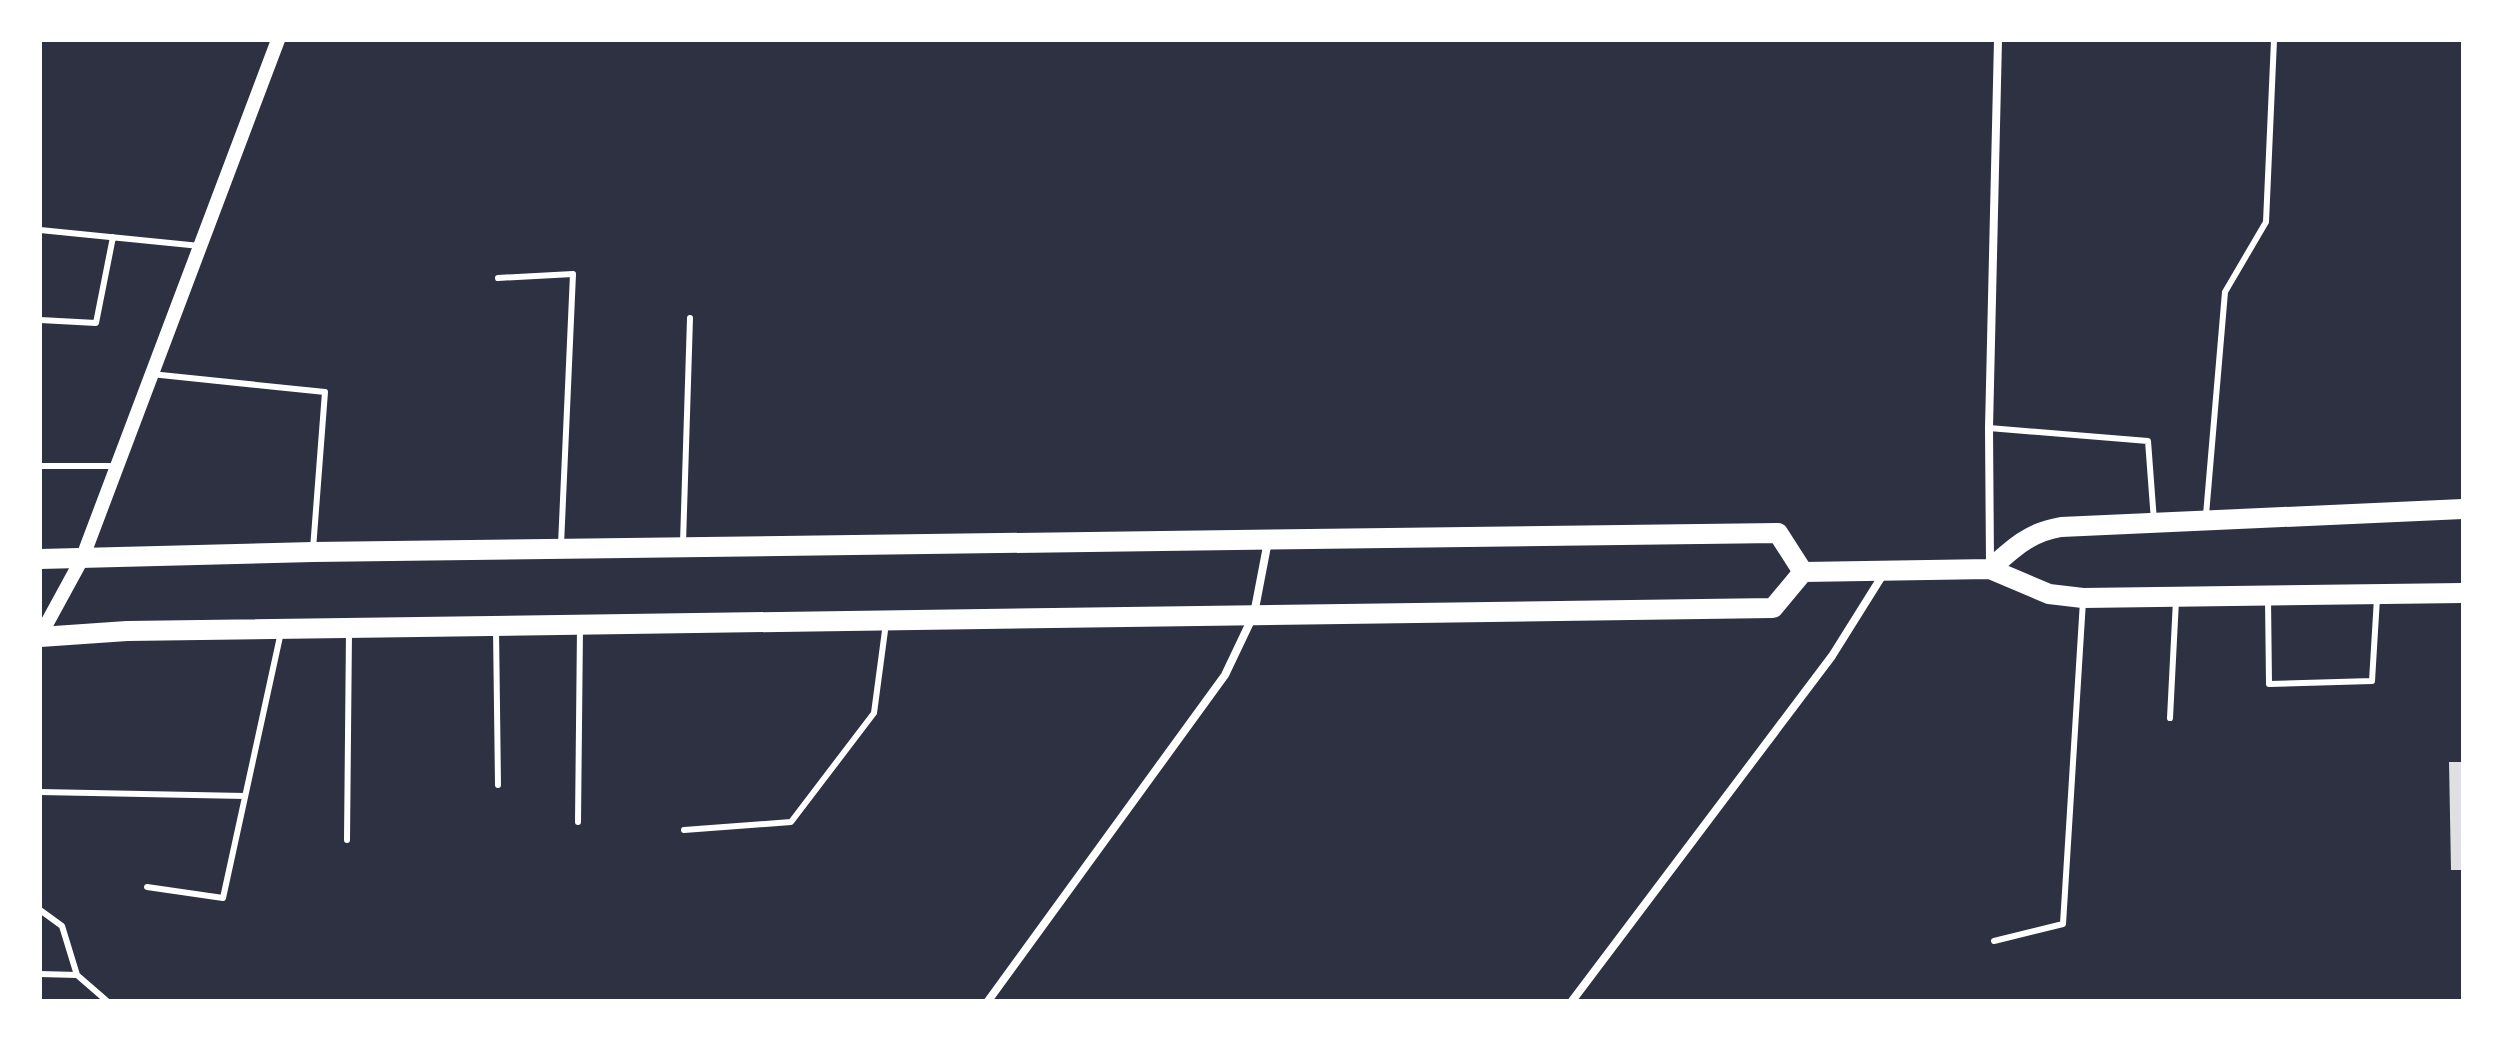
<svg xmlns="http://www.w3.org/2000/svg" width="2503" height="1041" viewBox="0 0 2503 1041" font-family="'Fira Sans',sans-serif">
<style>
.building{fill:#e0e0e3}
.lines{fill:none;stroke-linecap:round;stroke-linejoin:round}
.service{stroke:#fff;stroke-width:6}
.minor{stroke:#fff;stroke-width:8}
.tertiary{stroke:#fff;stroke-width:14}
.primary{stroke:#fff;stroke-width:20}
</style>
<rect width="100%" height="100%" fill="#2d3142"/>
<path class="building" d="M2449,762H2463V870H2451Z"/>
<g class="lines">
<path class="service" d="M40,230L200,246
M498,278L573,274L561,545
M40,320L96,323L113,237
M151,374L325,392L313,549
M1989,428L2148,441L2154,521
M40,466H116
M2206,515L2225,292L2266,222L2274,40
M683,543L690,318
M2268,599L2269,684L2372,681L2377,598
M496,629L498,785
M2170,718L2176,600
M40,792L245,796
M578,822L580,628
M684,830L791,822L874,713L886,623
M347,840L349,631
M147,887L223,898L281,632
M40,910L62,926L77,975L107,1001
M1994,941L2063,924L2083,601
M40,974L77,975"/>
<path class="minor" d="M1990,563L1989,428L1998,40
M988,1001L1225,675L1254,614L1268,541
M1572,1001L1832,656L1884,573"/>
<path class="tertiary" d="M40,636L82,559L278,40"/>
<path class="primary" d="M40,559L313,552L1778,533L1803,572
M1990,569C2013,548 2030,532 2061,527L2463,509
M40,637L127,631L1773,608L1803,572L1990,569L2049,594L2083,598L2463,593"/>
</g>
<rect width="2503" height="1041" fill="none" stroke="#ffffff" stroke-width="84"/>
</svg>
